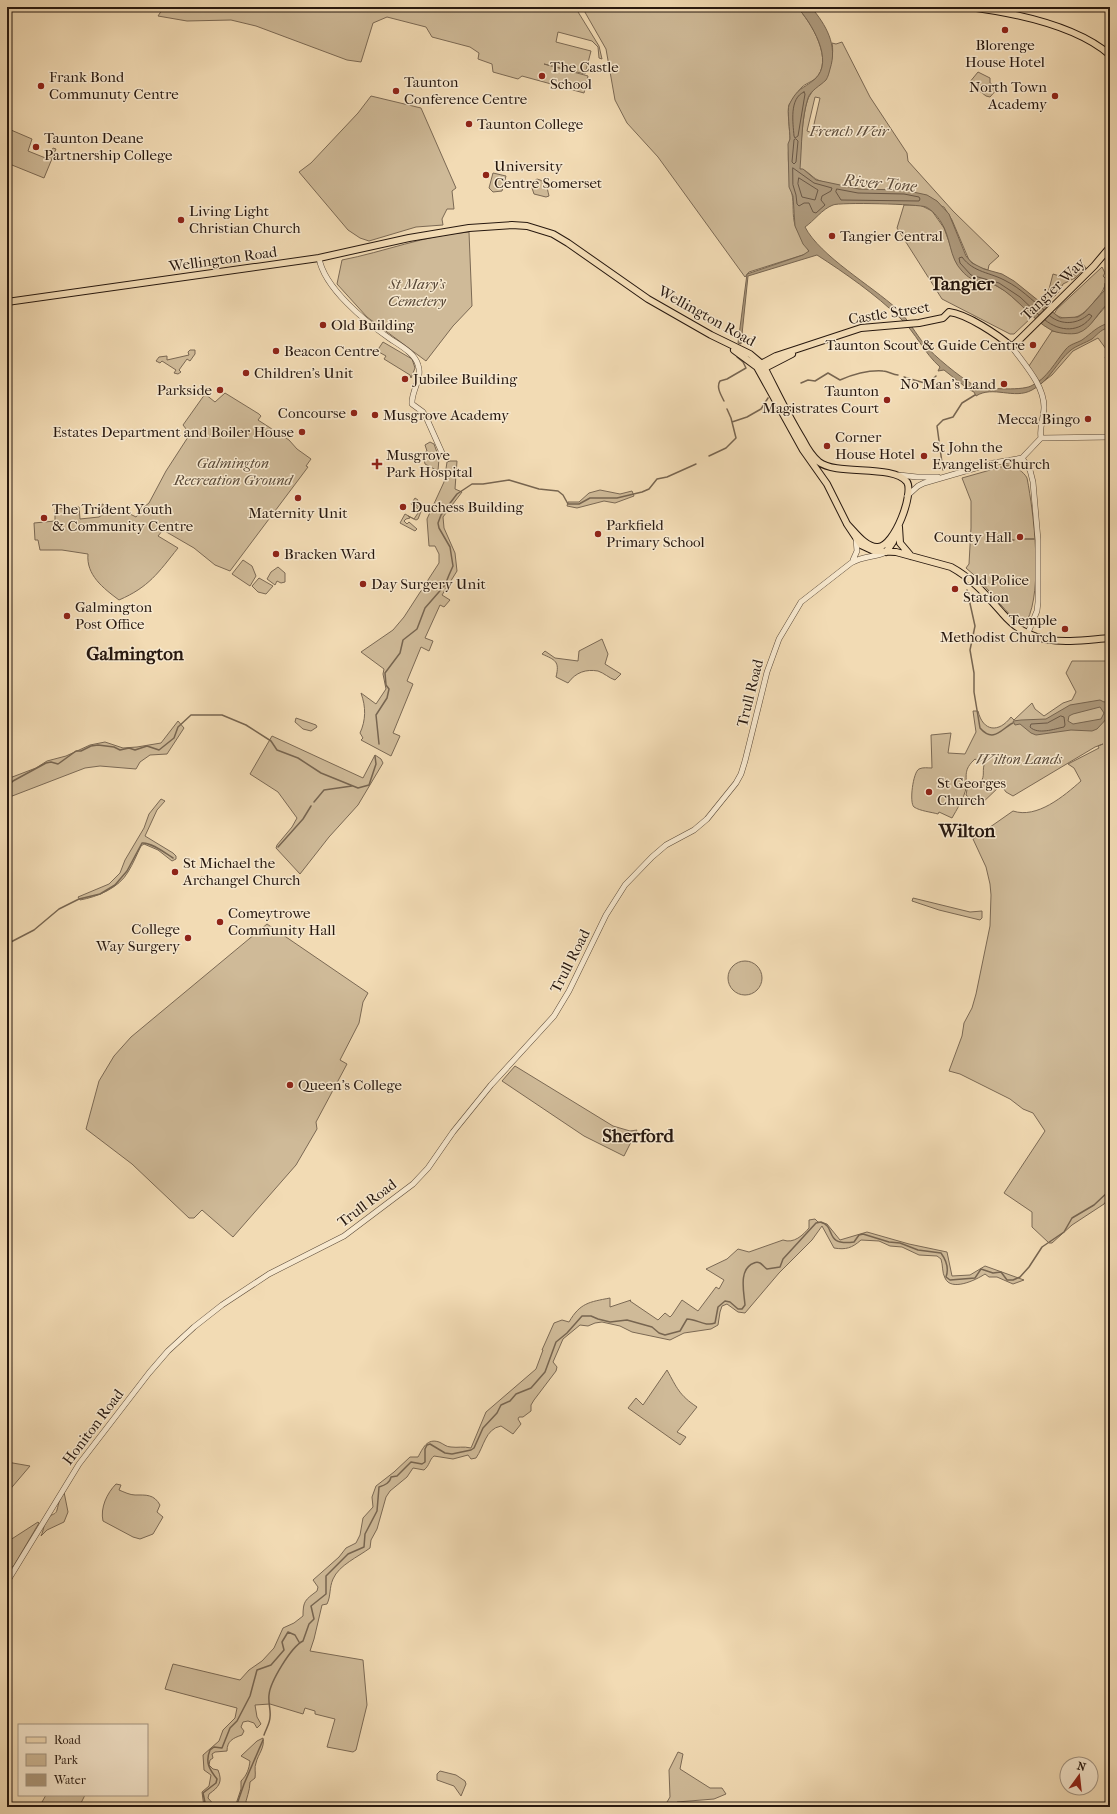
<svg xmlns="http://www.w3.org/2000/svg" width="1117" height="1814" viewBox="0 0 1117 1814" font-family="'IM FELL French Canon',serif">
<style>
.green{fill:#cfba98;stroke:#7b6954;fill-rule:evenodd}
.water{fill:#ad997c;stroke:#776550;fill-rule:evenodd}
.lines{fill:none;stroke-linecap:round;stroke-linejoin:round}
.shore{stroke:#6a5846;stroke-width:1}
.stream{stroke:#776550;stroke-width:1.5}
.minor-casing{stroke:#5a4938;stroke-width:6}
.major-casing{stroke:#27180f;stroke-width:8}
.minor{stroke:#f7e8ce;stroke-width:5}
.major{stroke:#f2dbb4;stroke-width:6}
.poi-dot{fill:#8f2418;stroke:#f7e8ce;stroke-width:1.5}
.labels{text-anchor:middle;dominant-baseline:central;stroke-width:3;stroke-linejoin:round;paint-order:stroke}
.poi-label{font-size:15px;fill:#27180f;stroke:#f7e8ce;text-anchor:start}
.park-label{font-size:15px;font-style:italic;fill:#594938;stroke:#f7e8ce}
.street-label{font-size:15px;fill:#27180f;stroke:#f7e8ce}
.water-label{font-size:16px;font-style:italic;fill:#5d4c3b;stroke:#f7e8ce}
.district-label{font-size:19px;font-weight:bold;fill:#27180f;stroke:#f7e8ce}
</style>
<rect width="100%" height="100%" fill="#f2dbb4"/>
<filter id="stains"><feTurbulence type="fractalNoise" baseFrequency=".005" numOctaves="4"/><feColorMatrix values="0 0 0 0 .2 0 0 0 0 .09 0 0 0 0 .02 0 0 0 .5 -.17"/></filter>
<radialGradient id="worn" r=".72"><stop offset=".6" stop-color="#630" stop-opacity="0"/><stop offset="1" stop-color="#630" stop-opacity=".3"/></radialGradient>
<path class="green" d="M162,7H575L599,46L602,59L599,58L598,47L592,41L558,32L556,42L591,51L585,74L544,64L588,76L584,93L522,76L518,79L493,72L492,64L478,59L479,53L470,47L432,37L426,27L387,17L373,23L361,62L347,60L256,26L231,20L187,21L158,16L162,10Z
M582,7H797C811,22 835,61 815,79C811,82 805,84 802,87C797,92 792,100 789,105C787,110 790,132 790,139C786,158 790,175 792,194C794,204 792,215 795,225C798,234 808,246 809,253L749,272L745,277L658,157L627,123L615,100L606,49Z
M842,42L870,97L907,153L908,161L953,211L999,256L989,265L988,270L978,267L969,260L952,220L944,207L898,190C880,194 835,187 818,180C811,177 807,169 799,169C801,152 802,107 810,95C821,78 836,66 832,43L836,44ZM815,97L820,98L812,133L807,131Z
M978,72L990,78V83L998,88L990,97L986,96L969,83Z
M371,96L421,108L456,188L452,191L454,209H447L442,219L443,225L416,227L369,241L360,238L348,230L299,172L311,163L358,113Z
M11,130L32,139L28,151L48,159L53,148L56,149L44,178L7,163V148Z
M493,173L506,176L502,191L493,192L489,188Z
M537,179C546,181 547,187 549,196L546,197L534,194L532,188L534,181Z
M904,205H920L932,211L944,228L957,264L986,283L993,284L1007,292L1033,316L1014,334H1010L942,299L897,228Z
M469,232L472,306L453,326L426,361L367,317L337,284L342,260C384,252 425,235 469,232Z
M1079,263H1082L1086,268L1075,278L1063,284L1059,292L1046,304L1040,297L1048,293L1053,274L1066,278L1067,273L1076,275Z
M1102,267L1105,273L1103,276L1106,279C1105,291 1100,294 1093,303C1083,316 1070,324 1054,314L1057,309Z
M1110,302V367L1105,357L1109,353L1098,338L1073,351L1052,375L1039,385L1029,366L1052,331C1076,335 1083,334 1099,314C1103,310 1106,305 1110,302Z
M383,342L412,359L415,368L411,378L410,375L384,359L386,356L377,351Z
M190,350H195V354L190,361L187,359L179,370L181,372L178,374L174,373L176,370L162,361L160,363L156,361L159,357L167,356V360L189,355L188,352Z
M225,393L259,414L261,416L258,420L289,440L297,449L311,459L306,466L308,467L230,571L215,565L194,548L163,530L158,536L178,548C158,573 149,587 119,600C103,588 86,575 88,554L62,550H40L38,540H35L34,523L55,521V509L79,507L80,519L99,517L102,515V504L124,511L136,517L144,507L149,503L166,471L190,434L183,425L205,394L215,402Z
M430,442L434,444L439,458L438,471L425,464L423,454L427,451L425,445Z
M450,461H457L455,489L462,492L443,517L444,528L455,553L457,571L442,595L450,600L444,607L440,605L425,638L433,641L429,651L421,647L407,681L413,684L393,733L400,736L391,756L361,740L363,738L360,733C366,720 366,707 361,693L376,704L386,689L383,674L384,669L361,652L393,630L404,617L439,563V554L435,546H429L427,519L444,482L447,462Z
M1008,465C1015,466 1024,472 1027,478C1034,514 1043,589 1027,621L1019,623C999,606 986,584 966,568L969,564L971,528V501L962,478Z
M600,490L620,494L632,491L634,496L615,503L604,501L577,508L567,506L568,502H579L589,493Z
M415,498L418,500L416,505L422,509L418,519L416,520L408,516L410,518L406,519L404,521L407,524L409,522L417,529L415,531L400,523L405,514L414,519L420,510L411,504Z
M243,560L252,566L256,576L250,586L232,574Z
M278,567L285,573V582L281,583L277,581L275,585L267,579L271,572Z
M259,578L273,586L266,594L258,592L252,586Z
M602,639L608,654L605,664L621,674L615,680C609,678 604,673 598,671C586,669 576,672 568,683L556,677C560,661 555,660 542,654L545,651L555,658L578,661L579,651Z
M1072,661H1110V1196L1104,1204L1072,1225L1052,1243H1049L1032,1227V1212L1004,1193L1045,1131L1033,1113L1023,1109L1010,1099L960,1074L949,1071L962,1036L964,1023L972,1008L976,994L990,926L991,895L990,884L986,867L973,839L1013,811C1037,819 1064,796 1081,781L1074,768L1068,764L1099,748L1098,746L1103,744L1095,747L1013,796L1006,792L1001,785L979,806L966,795L968,784H978C986,778 982,773 984,765L975,759C963,770 967,775 966,788C965,796 956,811 952,818L939,812L938,814C931,812 920,811 914,807C909,803 913,772 919,769C923,767 928,768 932,768L931,735L951,733L948,753L965,754L976,732L973,711H978C983,732 999,733 1011,717L1014,720L1032,703L1035,709L1044,716L1063,703L1072,700L1076,692L1066,673Z
M296,718L316,725L317,727L311,731L303,729L295,722Z
M178,721L184,728L167,754L150,755L140,762L136,769L100,766L85,768L7,798V779L36,768L47,761L66,756L90,745L105,742L123,748L137,747L161,743Z
M272,736L363,778L375,755L381,759L383,763L358,805L329,837L300,874L276,848L277,845L292,827L297,818L278,792L250,774Z
M161,799L165,801L157,810L145,836L173,853L176,856V859L172,861L158,850L144,844L141,846C137,854 133,864 128,872C119,888 97,897 80,900L78,897L109,884L120,873L125,860L144,828L149,814Z
M913,898L970,912L982,911V918L980,920L939,910L912,901Z
M267,924L368,993L363,1002L359,1023L340,1060L347,1064L316,1122L317,1129L296,1165L233,1237L202,1210L194,1218H189L132,1164L86,1129L99,1081L114,1056L131,1037Z
M728 978a17 17 0 1 1 34 0a17 17 0 1 1-34 0Z
M515,1066L613,1126L630,1131L637,1130L624,1156L584,1136L502,1081Z
M815,1219L818,1222L827,1224L840,1240L867,1232L909,1244L947,1252L952,1276L970,1275L985,1266L1024,1280L1013,1284L997,1277H989L985,1274C976,1280 951,1292 945,1278C942,1273 943,1265 941,1259L937,1256L919,1255L902,1247L890,1246L879,1241L861,1240C852,1248 846,1250 834,1248L822,1226L812,1240L779,1273L745,1313L738,1312L727,1304L722,1306L720,1312L718,1325L711,1329L684,1333L670,1340L632,1332L620,1326L602,1322L595,1323L588,1326L580,1325L563,1339L553,1362L557,1367L556,1371L534,1400L531,1405V1411L523,1417H519L518,1419L521,1424L513,1434L501,1426C485,1429 484,1447 476,1458L471,1459L468,1455L453,1459L434,1456C429,1460 430,1465 424,1470L413,1468L407,1477L390,1491L386,1497L377,1529L371,1540L370,1548C358,1557 339,1565 333,1579C329,1588 331,1596 327,1604L322,1605L314,1639L310,1651L363,1660L367,1705L356,1750L353,1752L327,1747L335,1719L315,1714V1711L305,1708L303,1714L270,1704L255,1705L257,1717L261,1724L257,1728L254,1723L248,1721L243,1722L241,1727L244,1731L242,1735C233,1738 227,1741 227,1751L215,1752L212,1754L213,1758L210,1760L209,1765L213,1769L218,1770C223,1782 219,1787 209,1794L208,1798L216,1807H204L202,1792L209,1786L211,1775L204,1770L203,1755L219,1741L223,1730L235,1718L237,1708L165,1689L173,1664L240,1680L249,1670L262,1661L274,1648L283,1628L294,1623L303,1616C303,1601 305,1600 317,1591L318,1587L313,1580L339,1557L346,1548L356,1543L360,1535L363,1518L373,1507L372,1497L376,1486L394,1472L410,1457H418C423,1448 427,1438 439,1442C444,1444 446,1447 451,1447C458,1448 463,1446 471,1448L486,1412L536,1369L543,1350H542L554,1323L562,1320L569,1322C580,1303 589,1302 610,1298V1307L631,1300L630,1301L658,1320L665,1313L670,1317L672,1315L682,1300L698,1311L716,1287L719,1289L724,1280L706,1269L727,1259L738,1249L749,1252L783,1240C794,1244 803,1235 809,1228V1220Z
M667,1370C677,1388 679,1395 697,1407L677,1432L686,1437L680,1445L628,1408L636,1398L643,1405Z
M7,1462L30,1466L7,1493Z
M116,1484L121,1485L119,1490C124,1492 130,1495 135,1495C146,1495 154,1494 160,1505L157,1512L163,1517L153,1534L140,1539L133,1537L103,1521C100,1508 107,1493 116,1484Z
M64,1492L68,1512L64,1522L47,1530L41,1536C44,1530 44,1520 50,1516C53,1514 56,1514 57,1510C59,1502 59,1500 64,1492Z
M38,1522L39,1523L13,1567L7,1563V1542Z
M263,1738C265,1748 258,1754 256,1763C254,1767 256,1773 255,1778L250,1782C250,1791 246,1798 245,1807H235L241,1789V1781C247,1775 249,1769 250,1761L241,1756L257,1741Z
M678,1752L683,1754L680,1769L710,1788H722L726,1794L714,1799L677,1802L674,1807H664L670,1797L669,1770Z
M440,1771L456,1775L465,1781L466,1784L461,1796L454,1786L437,1780V1774Z
M46,1795H85L79,1807H41L42,1802Z"/>
<path class="water" d="M797,7H811C826,25 838,45 830,69C829,73 828,77 826,80C820,86 811,90 808,98C801,120 802,145 800,169H803L816,180L826,182L859,189L904,190L927,195L937,201L949,214L966,256L972,263L984,269L1002,274L1014,281L1060,318L1078,317L1084,313L1104,291L1105,283L1108,282L1110,284V302C1098,310 1093,328 1078,333C1071,335 1056,333 1051,330C1031,319 1018,298 997,286C984,279 974,285 962,271C949,258 951,237 941,222C937,216 932,210 926,207C919,204 839,202 833,205C822,209 814,221 805,227C820,256 872,286 897,309C909,320 915,333 925,345C934,356 960,377 972,384C981,389 1021,391 1031,386C1047,379 1055,362 1066,349C1070,344 1077,343 1082,340C1091,334 1098,325 1110,323V328C1102,328 1098,334 1092,339C1085,343 1076,346 1071,350C1057,361 1050,381 1032,390C1014,400 993,385 976,396L974,392L968,389L944,370L938,371L940,367C924,353 916,333 900,318C875,294 845,273 817,255L748,276L741,344L738,343L747,274L803,255L809,251L803,244L795,226L793,196L789,187L788,144L790,139C790,132 787,110 789,105C798,87 802,90 815,79C835,61 811,22 797,7Z
M1100,700L1104,702L1110,701V715L1097,729L1092,731L1071,730L1036,735L1031,733L1020,724L1015,725L1013,721L1021,720L1046,719L1070,705ZM1100,707L1104,713L1101,719L1073,724L1068,721L1069,716L1073,714Z"/>
<g class="lines">
<path class="shore" d="M804,92L805,94L798,136L795,138L794,136C793,123 789,98 804,92Z
M796,139L798,141L796,162L794,164L792,162L794,140Z
M793,168L814,183L832,188L831,191L822,196L821,200L825,205L816,213L813,212L809,203H804L799,206L797,204L796,195L793,185Z
M799,178L818,190L815,200L802,197L798,184Z
M837,189L858,193L904,194L919,197L920,199L919,201L841,200L836,192Z
M1039,315L1020,297L999,283L971,275L960,263L959,258L962,257C974,273 990,272 1006,281C1020,288 1032,300 1044,310
M1045,320C1060,332 1080,333 1092,316L1089,314C1078,324 1062,326 1050,316
M1061,716L1064,717L1065,725L1064,727C1054,729 1038,735 1030,727L1031,724L1047,723Z"/>
<path class="stream" d="M904,377L928,384L936,376
M801,383L808,380L815,381L828,373L840,380C854,374 868,370 883,371C888,371 893,375 898,375
M724,401C721,395 716,387 720,381L727,379L746,368L743,362L737,357
M732,422L747,417L761,409L768,398
M709,456L726,448L736,438L731,418L727,409
M943,470L937,426L943,420L953,417L962,403L975,395
M1025,539H1034
M992,542L1014,540
M967,590L975,626L970,650L974,673V692L980,728C994,744 1002,728 1013,723
M379,744L376,715L387,698L389,689L386,685L385,673L400,653L403,640L417,629L425,608L445,585L449,575L453,566L450,547L439,528L438,523L441,515L457,494L472,484H483L509,480L539,489L558,491L563,495L568,504H579L590,498H617L642,492L649,489L657,479L667,477L696,464
M7,787L13,781L46,763L51,762L58,764L76,751H81L91,746L98,745L114,747L120,750L129,748L135,750L147,746L159,750L174,738L178,727L191,715H222L246,725L271,741L277,750L298,758L321,773L358,788L369,785L376,764L375,756
M314,802L324,790L352,786
M278,847L303,819L311,806
M196,878L199,879L202,877
M7,944L34,930L59,909L79,899L100,894L115,885L127,871L142,843C151,842 165,853 173,858
M264,1735C266,1729 270,1723 270,1717C271,1710 268,1703 269,1695C270,1682 291,1647 303,1641L309,1624L314,1619L311,1606L326,1594V1576L348,1554L364,1547L365,1534L377,1511L379,1487C385,1485 390,1483 391,1477L397,1476L411,1462L422,1464L425,1462V1449L427,1445L430,1444L445,1453L452,1454L471,1450L474,1448L483,1428L497,1413L501,1405L510,1401L516,1394L531,1388L545,1372L556,1342L567,1333L582,1316H591L598,1319L610,1322L627,1320L652,1327L659,1333L665,1335L680,1331L687,1319C697,1319 705,1327 715,1323L718,1307L725,1301L730,1302L738,1309H742L745,1305C744,1292 738,1269 754,1263C756,1262 758,1262 760,1263C762,1264 765,1268 767,1269L780,1267L783,1259L816,1223L821,1222C837,1227 823,1246 854,1242L859,1235L863,1234L889,1242L900,1243L918,1250L941,1253C946,1260 949,1269 946,1277L950,1280L975,1278L981,1269L993,1273L1001,1272L1007,1280H1013L1020,1277L1029,1267L1042,1247L1064,1232L1072,1218L1094,1205L1110,1190
M206,1807L203,1793L216,1783L217,1779C209,1769 205,1762 210,1750L214,1747L222,1748L230,1728L237,1721L250,1696L257,1670L271,1665L284,1650L282,1642L288,1632L295,1635L299,1642
M236,1807L244,1784L263,1740"/>
<g class="minor-casing">
<path id="minor" d="M319,258C324,288 366,322 389,338C399,345 415,353 418,365C423,378 411,391 412,404L423,412L426,417L443,455
M1012,347C1024,364 1044,385 1044,407C1044,418 1039,427 1041,438L1022,458
M1041,438L1110,437
M1022,458L1030,470L1033,482L1038,540V602L1037,611L1027,635
M899,475L917,477H938
M907,496L918,486L924,483L993,463L1022,458
M853,560L857,551L856,539
M7,1582L79,1464L149,1373L168,1351L194,1327L222,1305L269,1274L344,1236L413,1184L428,1168L453,1132L491,1085L554,1016L569,991L606,915L625,885L652,857L666,845L694,830L707,819L736,783L741,774L745,761L767,672L779,639L801,602L851,563C865,555 874,558 886,552"/>
</g>
<g class="major-casing">
<path id="major" d="M970,7C1014,13 1076,25 1110,55
M7,302L319,258L409,238L469,228L512,225L527,226L553,234L568,243L648,299L711,335L750,354L763,365C776,390 788,416 803,440C807,448 812,456 819,462C837,476 893,464 907,482C914,493 895,546 878,547C866,548 855,532 847,524
M734,350L757,367L803,450L827,484L847,524L861,545L874,551L896,552L951,567C973,579 987,596 1003,614C1033,649 1069,641 1110,638
M759,365L776,356L861,328L919,323L943,318L949,312C967,314 998,335 1012,347L1094,266L1110,247
M761,370L792,354
M899,527L900,543L911,556
M886,552L893,542L895,537"/>
</g>
<use href="#minor" class="minor"/>
<use href="#major" class="major"/>
</g>
<g class="poi-dot">
<circle cx="1005" cy="30" r="4"/>
<circle cx="542" cy="76" r="4"/>
<circle cx="41" cy="86" r="4"/>
<circle cx="396" cy="91" r="4"/>
<circle cx="1055" cy="96" r="4"/>
<circle cx="469" cy="124" r="4"/>
<circle cx="36" cy="147" r="4"/>
<circle cx="486" cy="175" r="4"/>
<circle cx="181" cy="220" r="4"/>
<circle cx="832" cy="236" r="4"/>
<circle cx="323" cy="325" r="4"/>
<circle cx="1033" cy="345" r="4"/>
<circle cx="276" cy="351" r="4"/>
<circle cx="246" cy="373" r="4"/>
<circle cx="405" cy="379" r="4"/>
<circle cx="1004" cy="384" r="4"/>
<circle cx="220" cy="390" r="4"/>
<circle cx="887" cy="400" r="4"/>
<circle cx="354" cy="413" r="4"/>
<circle cx="375" cy="415" r="4"/>
<circle cx="1088" cy="419" r="4"/>
<circle cx="302" cy="432" r="4"/>
<circle cx="827" cy="446" r="4"/>
<circle cx="924" cy="456" r="4"/>
<path d="M375 458h4v4h4v4h-4v4h-4v-4h-4v-4h4z"/>
<circle cx="298" cy="498" r="4"/>
<circle cx="403" cy="507" r="4"/>
<circle cx="44" cy="518" r="4"/>
<circle cx="598" cy="534" r="4"/>
<circle cx="1020" cy="537" r="4"/>
<circle cx="276" cy="554" r="4"/>
<circle cx="363" cy="584" r="4"/>
<circle cx="955" cy="589" r="4"/>
<circle cx="67" cy="616" r="4"/>
<circle cx="1065" cy="629" r="4"/>
<circle cx="929" cy="792" r="4"/>
<circle cx="175" cy="872" r="4"/>
<circle cx="220" cy="922" r="4"/>
<circle cx="188" cy="938" r="4"/>
<circle cx="290" cy="1085" r="4"/>
</g>
<g class="labels">
<g class="poi-label">
<text x="1005" y="45" text-anchor="middle">Blorenge<tspan x="1005" dy="17">House Hotel</tspan></text>
<text x="550" y="67">The Castle<tspan x="550" dy="17">School</tspan></text>
<text x="49" y="77">Frank Bond<tspan x="49" dy="17">Communuty Centre</tspan></text>
<text x="404" y="82">Taunton<tspan x="404" dy="17">Conference Centre</tspan></text>
<text x="1047" y="87" text-anchor="end">North Town<tspan x="1047" dy="17">Academy</tspan></text>
<text x="477" y="124">Taunton College</text>
<text x="44" y="138">Taunton Deane<tspan x="44" dy="17">Partnership College</tspan></text>
<text x="494" y="166">University<tspan x="494" dy="17">Centre Somerset</tspan></text>
<text x="189" y="211">Living Light<tspan x="189" dy="17">Christian Church</tspan></text>
<text x="840" y="236">Tangier Central</text>
<text x="331" y="325">Old Building</text>
<text x="1025" y="345" text-anchor="end">Taunton Scout &amp; Guide Centre</text>
<text x="284" y="351">Beacon Centre</text>
<text x="254" y="373">Children's Unit</text>
<text x="413" y="379">Jubilee Building</text>
<text x="996" y="384" text-anchor="end">No Man's Land</text>
<text x="212" y="390" text-anchor="end">Parkside</text>
<text x="879" y="391" text-anchor="end">Taunton<tspan x="879" dy="17">Magistrates Court</tspan></text>
<text x="346" y="413" text-anchor="end">Concourse</text>
<text x="383" y="415">Musgrove Academy</text>
<text x="1080" y="419" text-anchor="end">Mecca Bingo</text>
<text x="294" y="432" text-anchor="end">Estates Department and Boiler House</text>
<text x="835" y="437">Corner<tspan x="835" dy="17">House Hotel</tspan></text>
<text x="932" y="447">St John the<tspan x="932" dy="17">Evangelist Church</tspan></text>
<text x="386" y="455">Musgrove<tspan x="386" dy="17">Park Hospital</tspan></text>
<text x="411" y="507">Duchess Building</text>
<text x="52" y="509">The Trident Youth<tspan x="52" dy="17">&amp; Community Centre</tspan></text>
<text x="298" y="513" text-anchor="middle">Maternity Unit</text>
<text x="606" y="525">Parkfield<tspan x="606" dy="17">Primary School</tspan></text>
<text x="1012" y="537" text-anchor="end">County Hall</text>
<text x="284" y="554">Bracken Ward</text>
<text x="963" y="580">Old Police<tspan x="963" dy="17">Station</tspan></text>
<text x="371" y="584">Day Surgery Unit</text>
<text x="75" y="607">Galmington<tspan x="75" dy="17">Post Office</tspan></text>
<text x="1057" y="620" text-anchor="end">Temple<tspan x="1057" dy="17">Methodist Church</tspan></text>
<text x="937" y="783">St Georges<tspan x="937" dy="17">Church</tspan></text>
<text x="183" y="863">St Michael the<tspan x="183" dy="17">Archangel Church</tspan></text>
<text x="228" y="913">Comeytrowe<tspan x="228" dy="17">Community Hall</tspan></text>
<text x="180" y="929" text-anchor="end">College<tspan x="180" dy="17">Way Surgery</tspan></text>
<text x="298" y="1085">Queen's College</text>
</g>
<g class="park-label">
<text x="849" y="131">French Weir</text>
<text x="417" y="284">St Mary's<tspan x="417" dy="17">Cemetery</tspan></text>
<text x="233" y="463">Galmington<tspan x="233" dy="17">Recreation Ground</tspan></text>
<text x="1019" y="759">Wilton Lands</text>
</g>
<g class="street-label">
<text transform="translate(223 259) rotate(-8)">Wellington Road</text>
<text transform="translate(1053 289) rotate(-44)">Tangier Way</text>
<text transform="translate(889 313) rotate(-9)">Castle Street</text>
<text transform="translate(707 316) rotate(29)">Wellington Road</text>
<text transform="translate(750 693) rotate(-76)">Trull Road</text>
<text transform="translate(570 961) rotate(-63)">Trull Road</text>
<text transform="translate(367 1203) rotate(-37)">Trull Road</text>
<text transform="translate(93 1427) rotate(-53)">Honiton Road</text>
</g>
<g class="water-label">
<text transform="translate(880 183) rotate(5)">River Tone</text>
</g>
<g class="district-label">
<text x="962" y="284">Tangier</text>
<text x="135" y="654">Galmington</text>
<text x="967" y="831">Wilton</text>
<text x="638" y="1136">Sherford</text>
</g>
</g>
<rect width="1117" height="1814" fill="none" stroke="#f2dbb4" stroke-width="24"/>
<rect x="8" y="8" width="1101" height="1798" fill="none" stroke="#27180f" stroke-width="2"/>
<rect x="12" y="12" width="1093" height="1790" fill="none" stroke="#27180f"/>
<rect x="18" y="1724" width="130" height="72" fill="#f7e8ce" stroke="#a49582"/>
<rect x="26" y="1737" width="20" height="6" fill="#f2dbb4" stroke="#a49582"/>
<text x="54" y="1744" font-size="12" fill="#27180f">Road</text>
<rect x="26" y="1754" width="20" height="12" fill="#cfba98" stroke="#a49582"/>
<text x="54" y="1764" font-size="12" fill="#27180f">Park</text>
<rect x="26" y="1774" width="20" height="12" fill="#ad997c" stroke="#a49582"/>
<text x="54" y="1784" font-size="12" fill="#27180f">Water</text>
<g transform="translate(1079 1776) rotate(15)"><circle r="19" fill="#f7e8ce" stroke="#a49582"/>
<path d="M0-3L7 15L0 10L-7 15Z" fill="#8f2418"/>
<text y="-6" font-size="11" font-weight="bold" text-anchor="middle" fill="#27180f">N</text>
</g>
<rect width="100%" height="100%" filter="url(#stains)"/>
<rect width="100%" height="100%" fill="url(#worn)"/>
</svg>
